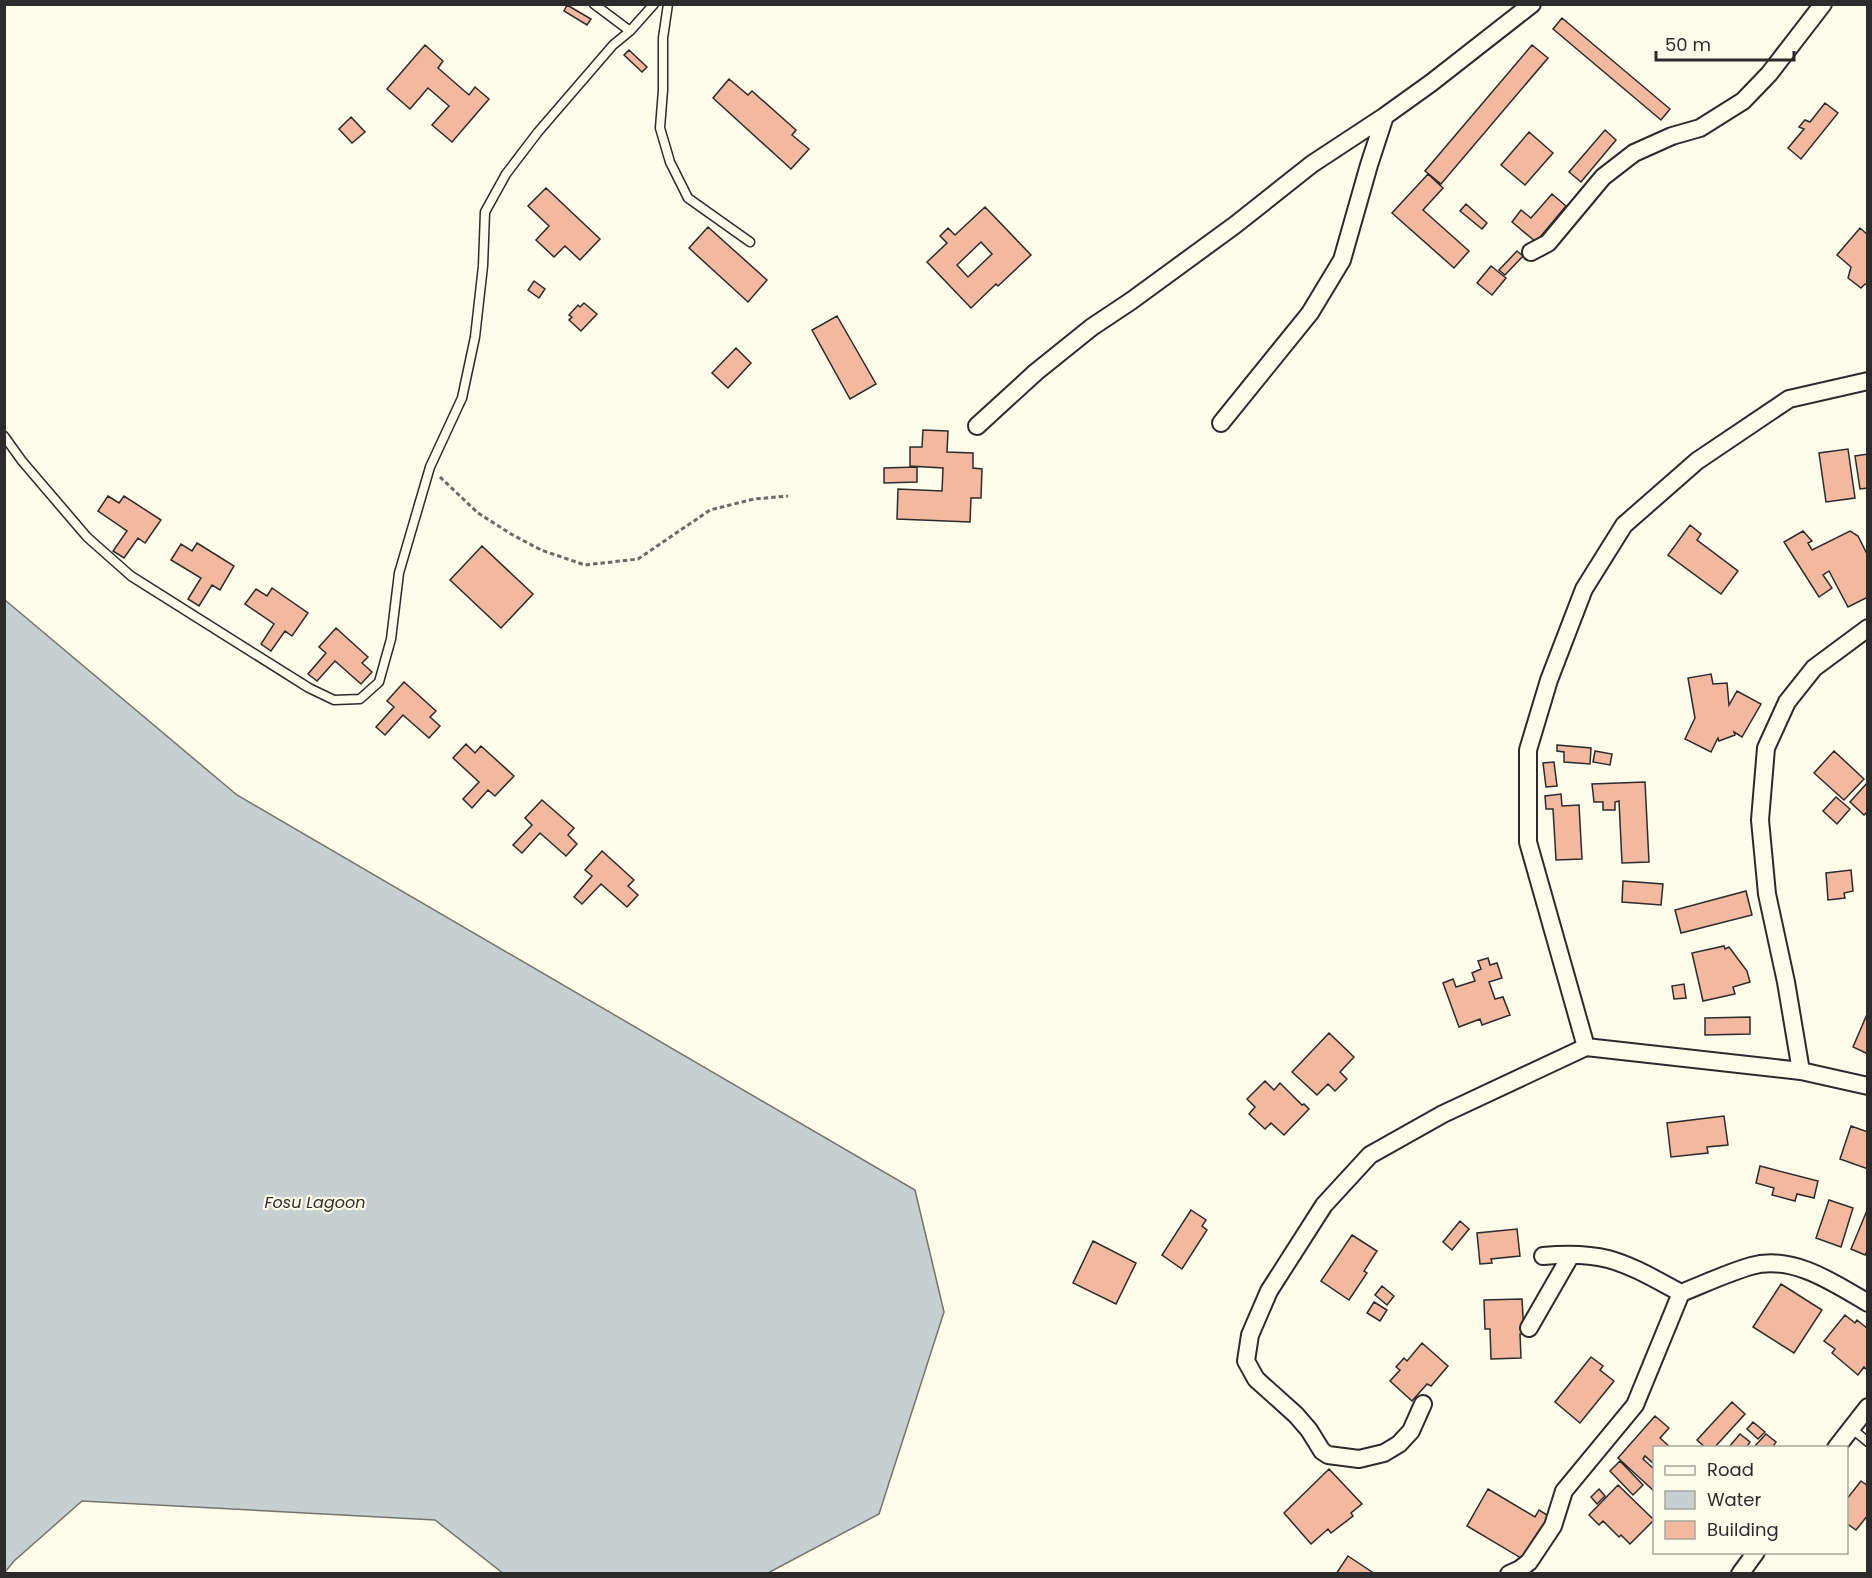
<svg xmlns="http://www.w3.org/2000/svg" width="1872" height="1578" viewBox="0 0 1872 1578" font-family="Poppins,sans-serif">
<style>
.water{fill:#c7d0d0;stroke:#74746e;stroke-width:1.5}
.building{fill:#f2b8a0;stroke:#2b2b2b;stroke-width:1.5;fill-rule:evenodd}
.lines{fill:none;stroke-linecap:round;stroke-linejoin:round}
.lane-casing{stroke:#2b2b2b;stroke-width:11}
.street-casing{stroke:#2b2b2b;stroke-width:20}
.path{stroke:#6a6964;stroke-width:3;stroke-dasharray:4.5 3;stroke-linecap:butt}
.lane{stroke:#fdfbea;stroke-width:8}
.street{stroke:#fdfbea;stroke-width:16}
.labels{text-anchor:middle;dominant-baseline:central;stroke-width:4.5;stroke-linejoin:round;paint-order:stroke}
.water-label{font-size:16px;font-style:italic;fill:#2b2b2b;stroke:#fdfbea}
</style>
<rect width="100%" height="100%" fill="#fdfbea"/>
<path class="water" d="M5,600L237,795L915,1190L944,1312L879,1514L768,1573L504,1574L435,1520L82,1501L14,1561L5,1572Z"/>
<path class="building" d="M567,5L591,19L587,25L564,11Z
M1562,18L1670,109L1661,120L1553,29Z
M425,45L443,61L438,68L469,95L475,87L489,99L452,142L432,125L449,106L428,88L410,109L387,89Z
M1532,45L1548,58L1441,184L1425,171Z
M629,50L647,67L642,72L624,55Z
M729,79L748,95L752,91L796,130L792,135L809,149L791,169L713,98Z
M1825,103L1838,113L1801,159L1788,148L1804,129L1799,127L1805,120L1810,122Z
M351,117L365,132L352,143L339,129Z
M1605,130L1616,140L1581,182L1569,172Z
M1529,132L1553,153L1525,185L1501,165Z
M1428,174L1443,188L1423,210L1469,251L1454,268L1392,213Z
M546,188L600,239L580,260L565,246L554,257L536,240L549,226L528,206Z
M1552,194L1566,206L1536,242L1512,222L1521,210L1531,218Z
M1466,204L1487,223L1482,229L1460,211Z
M985,207L1031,255L998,286L996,284L971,308L927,262L947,243L940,236L948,228L955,235ZM981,242L992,254L968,277L957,265Z
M708,227L767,280L748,302L689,248Z
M1860,228L1868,235V285L1865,284L1861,288L1848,278L1851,267L1837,255Z
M1517,251L1523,256L1505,275L1499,270Z
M1491,266L1506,278L1492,295L1477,283Z
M534,281L545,289L539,298L528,290Z
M584,303L597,314L581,331L569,320L572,317L569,315L578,305L580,307Z
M837,316L876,384L850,399L812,330Z
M736,348L751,363L728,388L712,373Z
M923,430L948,431L947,452L973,453V468L982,469L981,498H971L970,522L897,519L898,489L942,491L943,468L910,466V447H922Z
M1848,449L1855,498L1826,502L1819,453Z
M1868,454V488L1860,489L1855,456Z
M917,467V482L884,483V468Z
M108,496L119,503L124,496L161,520L145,543L138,538L124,558L113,551L127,531L98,511Z
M1690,525L1701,534L1697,540L1738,571L1721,594L1668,555Z
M1803,531L1812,541L1808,543L1812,550L1850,531L1858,536L1868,556V597L1848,607L1829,571L1823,575L1832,588L1819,597L1784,542Z
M197,543L234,566L220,590L212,585L199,606L188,599L201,578L171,560L181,544L192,551Z
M482,546L533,594L501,628L450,580Z
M272,588L308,613L292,636L285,631L271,651L261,644L274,624L245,604L256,589L267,596Z
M336,628L368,657L362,663L372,672L361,684L335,661L317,681L308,674L326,653L319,647Z
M1711,674L1713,684L1727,683L1729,705L1737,691L1761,704L1742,737L1734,732L1735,735L1719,741L1718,738L1711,752L1685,739L1695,718L1688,678Z
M404,682L436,711L430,717L440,726L429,738L403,715L385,735L376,727L394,707L387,701Z
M466,744L475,753L481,746L514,776L495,796L488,790L472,808L463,799L479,782L453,758Z
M1557,745L1591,748L1590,764L1564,762V752L1557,751Z
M1595,751L1612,754L1610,765L1593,762Z
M1834,751L1864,779L1844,800L1814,773Z
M1554,762L1557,786L1546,787L1543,763Z
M1645,782L1649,862L1622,863L1619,801L1615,802V810H1603V802H1594L1592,784Z
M1868,782V811L1864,815L1850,802Z
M1561,794L1562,806L1579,805L1582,859L1556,860L1553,809H1546L1545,796Z
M1836,797L1850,809L1837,824L1823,811Z
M542,800L574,828L568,835L577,844L566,856L540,833L522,853L513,845L532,825L525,818Z
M602,851L634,880L628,886L638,895L627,907L601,884L582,904L574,897L592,876L585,870Z
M1851,870L1853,891L1844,893L1845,898L1828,900L1826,873Z
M1623,881L1663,884L1661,905L1622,902Z
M1746,891L1752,915L1681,933L1675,910Z
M1724,946L1725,949L1729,947L1747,971L1750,982L1733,987L1735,994L1703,1001L1692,953Z
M1488,958L1490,965L1497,963L1502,978L1489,982L1495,999L1503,997L1510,1015L1482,1025L1480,1019L1459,1027L1443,983L1453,979L1456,987L1475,981L1472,973L1481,969L1478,961Z
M1684,984L1686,998L1674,999L1672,986Z
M1868,1012V1054L1853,1047Z
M1750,1017V1034L1705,1035V1018Z
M1329,1033L1354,1057L1340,1072L1347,1079L1335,1091L1328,1084L1317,1095L1292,1072Z
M1265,1081L1274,1090L1280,1083L1302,1105L1304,1104L1309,1109L1284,1135L1271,1123L1265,1129L1249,1114L1255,1107L1247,1099Z
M1724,1116L1728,1145L1707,1147L1708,1153L1671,1157L1667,1123Z
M1851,1126L1868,1132V1169L1840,1159Z
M1760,1166L1818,1181L1814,1198L1797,1194L1795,1201L1772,1195L1774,1188L1756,1183Z
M1829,1200L1853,1208L1841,1247L1816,1238Z
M1868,1208V1250L1865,1255L1851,1249Z
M1191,1210L1206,1220L1202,1226L1207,1230L1182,1269L1162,1255Z
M1460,1221L1469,1229L1452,1250L1443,1242Z
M1517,1229L1520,1256L1491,1259L1492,1263L1480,1264L1477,1233Z
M1352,1235L1377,1251L1364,1271L1367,1273L1349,1300L1321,1281Z
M1093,1241L1136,1263L1116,1304L1073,1283Z
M1781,1284L1822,1310L1794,1353L1753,1327Z
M1382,1286L1394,1296L1387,1305L1375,1295Z
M1522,1299L1524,1334H1520L1521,1358L1491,1359L1490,1329H1485L1484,1300Z
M1374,1302L1387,1310L1380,1321L1367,1313Z
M1845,1315L1855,1323L1857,1320L1868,1329V1371L1864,1367L1858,1375L1832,1353L1835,1349L1824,1341Z
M1422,1343L1448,1366L1431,1386L1427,1384L1412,1401L1390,1381L1400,1370L1396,1367L1404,1358L1407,1361Z
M1591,1357L1603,1366L1600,1370L1614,1381L1580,1423L1555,1402Z
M1732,1402L1745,1414L1714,1448H1706L1697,1440Z
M1655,1416L1669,1428L1660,1438L1671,1448H1654V1464L1645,1456L1643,1459L1654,1469V1491L1618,1458Z
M1753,1422L1765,1432L1758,1439L1747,1429Z
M1740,1434L1750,1442L1746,1448H1728Z
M1766,1434L1776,1442L1772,1448H1753Z
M1620,1461L1643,1485L1633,1495L1610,1471Z
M1329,1469L1362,1504L1351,1513L1353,1516L1331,1533L1328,1529L1311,1544L1284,1513Z
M1861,1481L1868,1486V1515L1856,1530L1846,1523V1500Z
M1618,1485L1654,1520L1630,1544L1621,1535L1619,1537L1603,1521L1599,1525L1589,1515Z
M1488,1489L1535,1517L1539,1510L1552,1518L1526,1561L1467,1526Z
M1599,1489L1605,1496L1597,1504L1591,1497Z
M1348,1556L1375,1574H1336Z"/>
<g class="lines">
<g class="lane-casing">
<path id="lane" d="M594,4L630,31
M668,4L663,38V90L660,128L670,162L688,198L750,242
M4,436L22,461L87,537L131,576L309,688L334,700L360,699L379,682L391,639L399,573L430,467L462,398L475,337L483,266L485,212L506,174L538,132L613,45L630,31L654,4
M1851,1428L1868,1442"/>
</g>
<g class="street-casing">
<path id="street" d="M1531,252L1548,243L1603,177L1634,153L1672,136L1700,128L1743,101L1769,74L1823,4
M1221,423L1310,313L1342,260L1369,165L1385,116
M977,426L1036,372L1092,327L1131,301L1235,225L1312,164L1385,116L1431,83L1532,4
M1586,1047L1528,842V750L1549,680L1584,589L1624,525L1697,461L1789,399L1868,381
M1801,1071L1786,982L1767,894L1760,820L1766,748L1787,702L1814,668L1868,628
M1543,1256C1564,1254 1588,1254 1608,1259C1634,1266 1658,1281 1681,1293C1704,1284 1727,1273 1751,1266C1792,1254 1834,1283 1868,1303
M1529,1328L1571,1255
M1423,1404L1411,1431L1399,1444L1384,1453L1359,1459L1328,1455L1322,1451L1309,1430L1296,1415L1256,1379L1246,1361L1250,1335L1269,1291L1324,1205L1370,1155L1443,1114L1586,1047L1801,1071L1868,1086
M1836,1448L1868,1407
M1509,1574L1520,1569L1529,1562L1553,1526L1564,1491L1635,1405L1681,1293
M1740,1574L1756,1552"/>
</g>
<path class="path" d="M440,477L478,513L511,534L541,550L585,565L638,559L710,510L754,499L788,496"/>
<use href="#lane" class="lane"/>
<use href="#street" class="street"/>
</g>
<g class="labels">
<g class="water-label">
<text x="315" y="1202">Fosu Lagoon</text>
</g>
</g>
<rect width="1872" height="1578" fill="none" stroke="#2b2b2b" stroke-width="12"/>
<rect x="1653" y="1446" width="195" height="108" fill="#fdfbea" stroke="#a9a89e" stroke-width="1.5"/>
<rect x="1665" y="1466" width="30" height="9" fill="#fdfbea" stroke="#a9a89e" stroke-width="1.5"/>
<text x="1707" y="1476" font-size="18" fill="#2b2b2b">Road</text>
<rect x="1665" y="1491" width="30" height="18" fill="#c7d0d0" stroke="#a9a89e" stroke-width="1.5"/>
<text x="1707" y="1506" font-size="18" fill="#2b2b2b">Water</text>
<rect x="1665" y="1521" width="30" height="18" fill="#f2b8a0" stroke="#a9a89e" stroke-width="1.5"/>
<text x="1707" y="1536" font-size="18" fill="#2b2b2b">Building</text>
<path d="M1656 51v9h138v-9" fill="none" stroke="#2b2b2b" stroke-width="3"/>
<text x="1665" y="51" font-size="18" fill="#2b2b2b" stroke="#fdfbea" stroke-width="4.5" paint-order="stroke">50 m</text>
</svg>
